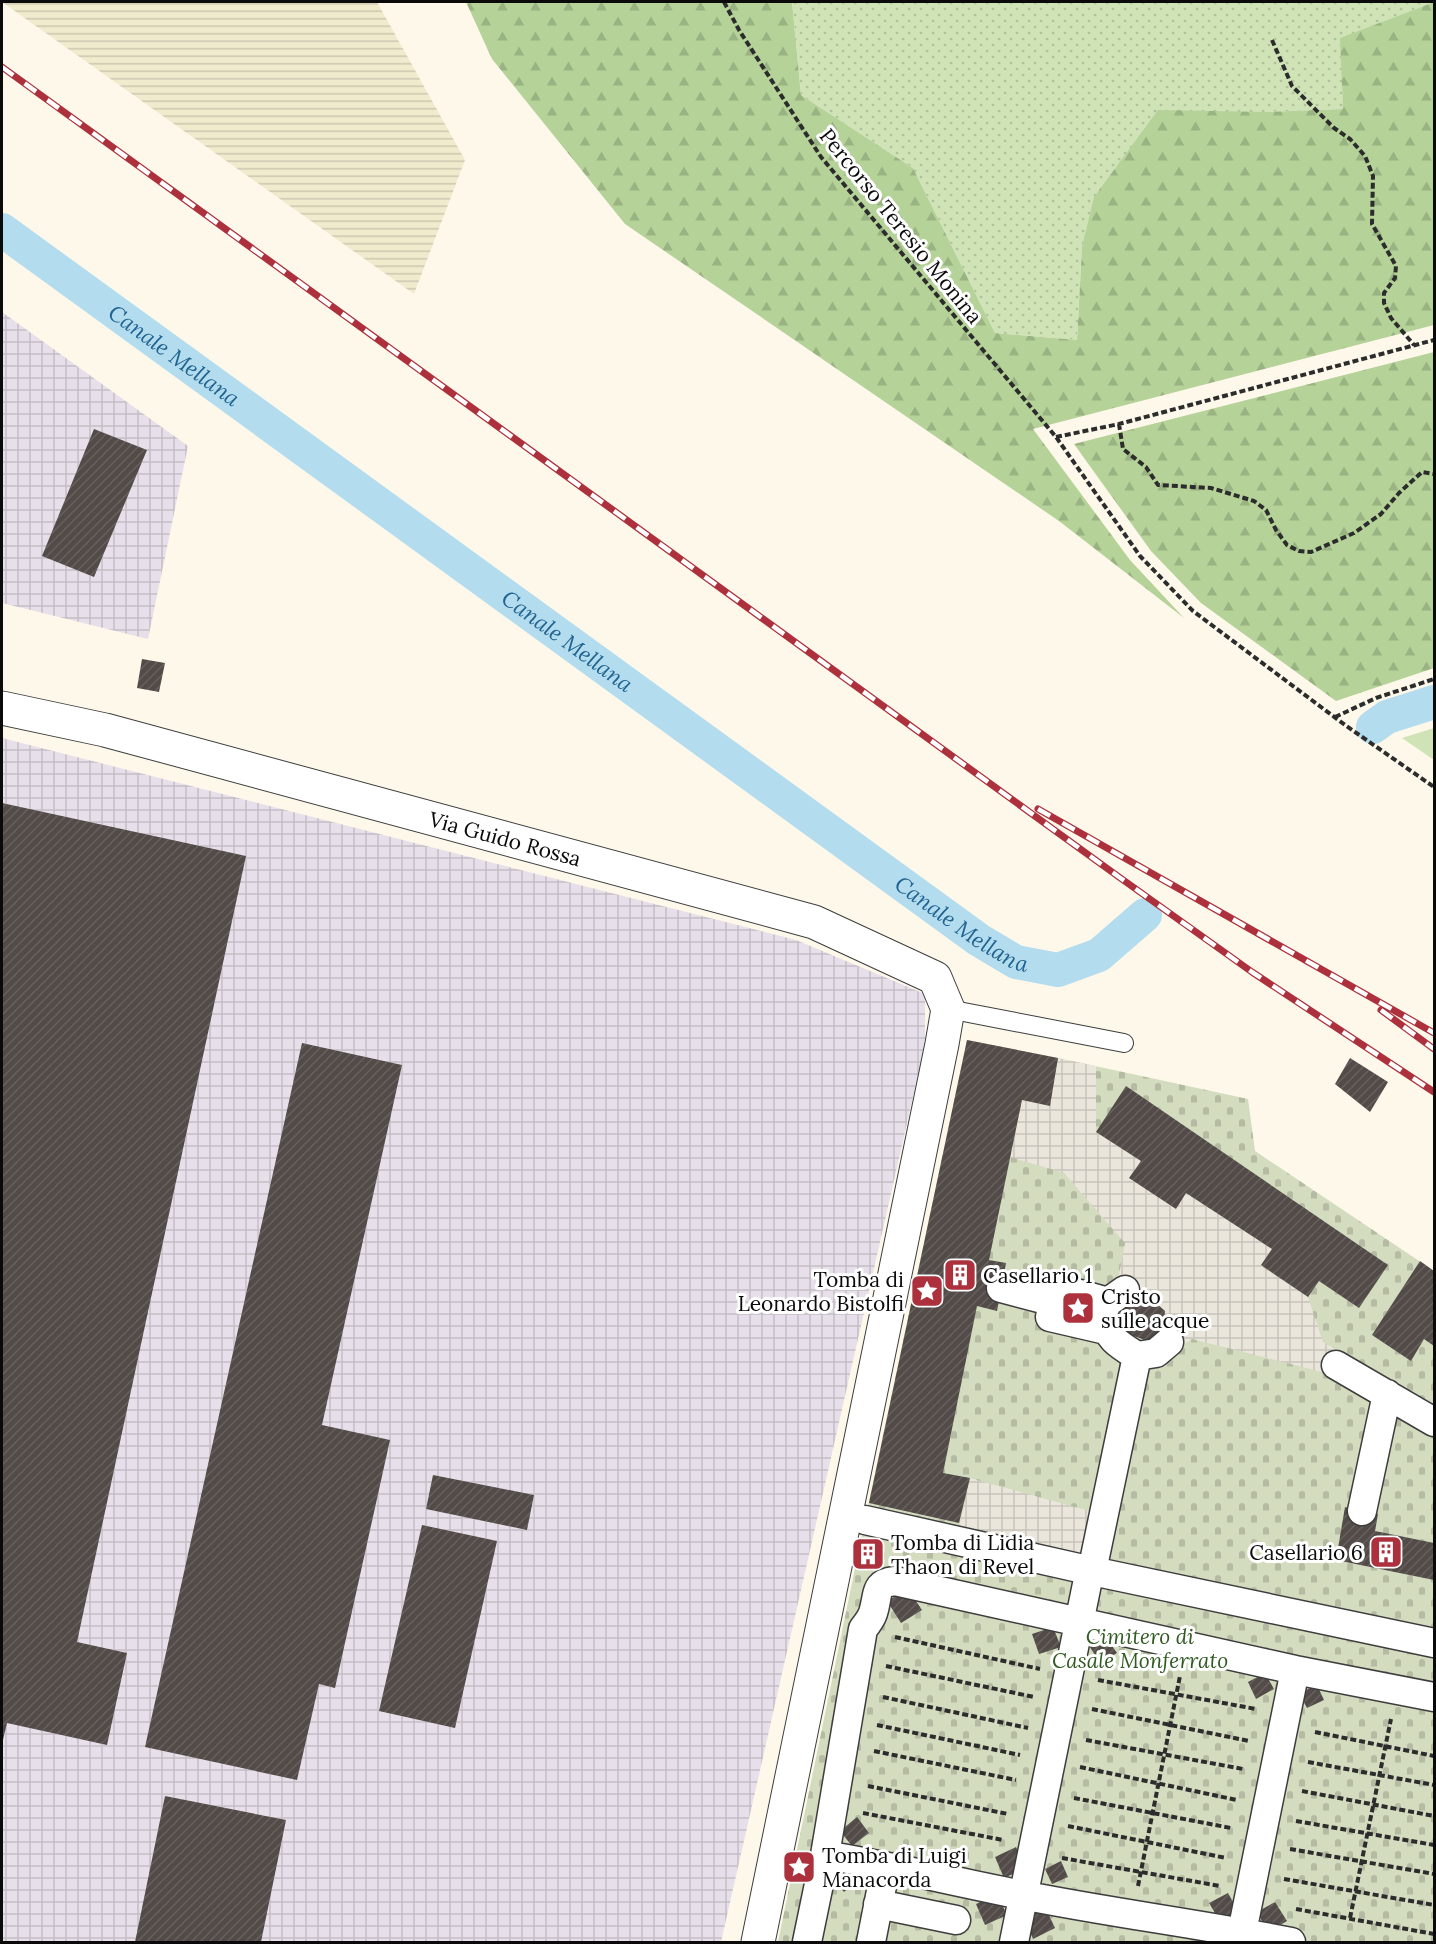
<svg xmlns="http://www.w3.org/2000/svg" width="1436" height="1944" viewBox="0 0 1436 1944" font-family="Lora,serif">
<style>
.industrial{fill:url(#industrial-grid)}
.farmland{fill:url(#farmland-rules)}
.grass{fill:url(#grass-dots)}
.forest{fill:url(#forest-firs)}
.cemetery{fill:url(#cemetery-stones)}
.park{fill:#d0e3b7}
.plaza{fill:url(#plaza-grid)}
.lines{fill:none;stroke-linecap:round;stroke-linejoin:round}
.canal{stroke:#b3dcef;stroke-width:34}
.building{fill:url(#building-hatch)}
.service-casing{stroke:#3d3d3d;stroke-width:20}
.pedestrian-casing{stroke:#3d3d3d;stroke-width:31}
.minor-casing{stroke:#3d3d3d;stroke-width:35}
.path{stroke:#2c2c2c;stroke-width:4;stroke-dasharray:6 3;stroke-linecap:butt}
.service{stroke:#fff;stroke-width:18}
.pedestrian{stroke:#fff;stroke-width:28}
.minor{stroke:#fff;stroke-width:33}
.rail-casing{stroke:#ac313d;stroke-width:7}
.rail{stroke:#fff;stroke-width:4.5;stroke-dasharray:14;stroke-linecap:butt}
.labels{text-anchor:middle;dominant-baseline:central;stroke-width:6;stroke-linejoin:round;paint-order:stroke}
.street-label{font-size:21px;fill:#0a0a0a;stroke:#fff}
.poi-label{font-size:21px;fill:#0a0a0a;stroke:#fff;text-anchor:start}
.park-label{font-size:21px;font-style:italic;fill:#315b22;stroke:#fff}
.water-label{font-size:22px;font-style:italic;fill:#21648f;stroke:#fff}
</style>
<defs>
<pattern id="industrial-grid" width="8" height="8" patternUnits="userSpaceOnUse" patternTransform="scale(1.5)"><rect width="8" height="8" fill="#e7dfe9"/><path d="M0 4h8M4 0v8" fill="none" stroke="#c5bec6"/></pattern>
<pattern id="farmland-rules" width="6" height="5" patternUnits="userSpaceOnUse" patternTransform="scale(1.5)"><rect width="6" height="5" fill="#f0ebcd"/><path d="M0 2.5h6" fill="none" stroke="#ccc8af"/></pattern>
<pattern id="grass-dots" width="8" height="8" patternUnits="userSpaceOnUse" patternTransform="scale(1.5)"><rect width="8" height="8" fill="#d0e3b7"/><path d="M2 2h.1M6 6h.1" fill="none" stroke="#b1c19c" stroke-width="1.8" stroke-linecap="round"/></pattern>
<pattern id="forest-firs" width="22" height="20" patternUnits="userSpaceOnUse" patternTransform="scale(1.5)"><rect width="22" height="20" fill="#b5d298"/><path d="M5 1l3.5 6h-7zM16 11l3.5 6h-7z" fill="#9ab382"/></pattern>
<pattern id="cemetery-stones" width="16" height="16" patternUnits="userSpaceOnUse" patternTransform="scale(1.5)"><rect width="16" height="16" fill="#d3dcbe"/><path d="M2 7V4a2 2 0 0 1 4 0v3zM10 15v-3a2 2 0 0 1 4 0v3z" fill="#b4bba2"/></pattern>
<pattern id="plaza-grid" width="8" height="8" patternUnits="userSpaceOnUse" patternTransform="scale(1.5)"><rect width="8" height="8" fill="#ebe6db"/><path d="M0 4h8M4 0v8" fill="none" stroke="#c8c4bb"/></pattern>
<pattern id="building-hatch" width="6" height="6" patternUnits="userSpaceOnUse" patternTransform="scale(1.5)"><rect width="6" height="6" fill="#524b48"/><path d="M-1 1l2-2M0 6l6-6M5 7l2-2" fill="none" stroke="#66605e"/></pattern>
</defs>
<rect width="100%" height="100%" fill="#fdf8ea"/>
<path class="industrial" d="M2,312L188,446L148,639L2,603Z
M2,738L796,940L925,994V1044L721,1942H2Z"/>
<path class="farmland" d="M2,2H377L465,160L414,294Z"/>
<path class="grass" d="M792,2H1434L1341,38L1343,109L1265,112L1082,247L1077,340L995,333L913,168L801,95Z"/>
<path class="forest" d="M466,2H792L801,95L913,168L995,333L1077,340L1082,247L1094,197L1158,110L1265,112L1343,109L1340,38L1434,2V325L1033,429L1130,560L1184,618L1059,521L625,224L492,59Z
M1434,352V668L1336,701L1201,603L1151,551L1074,444Z"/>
<path class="cemetery" d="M967,1040L1058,1058L1248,1099L1255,1151L1434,1271V1942H778L865,1520Z"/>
<path class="park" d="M1434,728V760L1402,738Z"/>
<path class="plaza" d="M1058,1058L1096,1066V1132L1141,1161L1130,1178L1176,1208L1186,1193L1272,1249L1261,1266L1308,1297L1323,1342L1343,1354L1330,1374L1192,1339L1175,1350L1136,1298L1117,1285L1125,1243L1064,1173L1010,1157L1022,1100L1050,1105Z
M970,1478L1104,1515L1092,1571L956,1541Z"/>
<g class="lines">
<g class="canal">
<path id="s1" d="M2,230L979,940L1016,962L1058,970L1099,955L1145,915"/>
<path d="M1373,727L1387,717L1434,702"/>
</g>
</g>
<path class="building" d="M94,429L147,450L94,577L42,556Z
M142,659L165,663L159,692L137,688Z
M2,803L246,856L77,1642L127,1653L107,1745L7,1723L2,1744Z
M967,1040L1058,1058L1050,1106L1022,1100L989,1260L1006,1263L997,1311L977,1306L943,1473L970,1478L959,1523L869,1503Z
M302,1043L402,1065L322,1425L390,1440L335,1688L319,1684L297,1780L145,1747Z
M1350,1058L1388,1082L1370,1112L1335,1084Z
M1126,1086L1388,1265L1359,1308L1319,1281L1308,1297L1261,1265L1272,1249L1186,1193L1176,1209L1129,1178L1141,1161L1096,1132Z
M1420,1261L1434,1271V1346L1424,1339L1411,1361L1372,1335Z
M1136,1298L1156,1303L1165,1311L1163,1333L1148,1341L1128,1334L1123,1325L1125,1306Z
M433,1475L534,1495L527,1530L426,1509Z
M1345,1507L1378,1514L1375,1531L1434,1543V1580L1336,1560Z
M422,1525L497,1541L455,1728L379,1711Z
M861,1540L880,1546L874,1568L856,1563Z
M908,1589L922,1610L901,1623L887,1601Z
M1053,1627L1061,1647L1039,1654L1032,1634Z
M1104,1634L1117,1653L1100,1663L1088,1644Z
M1265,1673L1274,1689L1256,1699L1248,1682Z
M1317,1685L1324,1700L1307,1708L1299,1693Z
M165,1796L286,1820L261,1942H135Z
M857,1817L869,1833L852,1846L840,1831Z
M1016,1847L1026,1868L1004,1878L995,1857Z
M1061,1861L1068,1877L1052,1884L1045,1869Z
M847,1865L859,1880L844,1892L832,1877Z
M1228,1893L1239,1913L1221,1923L1209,1903Z
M997,1894L1007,1915L985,1925L976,1904Z
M1275,1902L1287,1921L1268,1932L1257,1912Z
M1045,1907L1055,1928L1033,1939L1024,1918Z"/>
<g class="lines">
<g class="service-casing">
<path id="service" d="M948,1009L1124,1043"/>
</g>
<g class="pedestrian-casing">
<path id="pedestrian" d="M1001,1288L1054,1302
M1125,1290L1108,1302L1101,1315C1109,1339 1116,1343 1137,1356L1156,1353L1169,1342
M1106,1330L1050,1317L1058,1288L1108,1302
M1336,1365L1434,1422
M1362,1511L1387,1394
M865,1520L1092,1571L1434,1643
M825,1855C891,1866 956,1882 1022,1895C1111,1913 1202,1924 1291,1942
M878,1904L956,1920
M807,1942L825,1855L863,1629C867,1624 871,1619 873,1613C879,1595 873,1583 895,1581L1295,1670L1434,1697
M871,1942L882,1886
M1014,1942L1087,1584L1092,1571L1137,1356
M1240,1942L1295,1670"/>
</g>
<g class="minor-casing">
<g id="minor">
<path id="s2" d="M2,708L105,730L814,922L935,978L948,1009L942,1044L758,1942"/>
</g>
</g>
<path class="path" d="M724,2L739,30L821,157L1056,437L1140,556L1193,611L1345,725L1434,787
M1272,40L1292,86L1334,128L1350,139L1365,156L1373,176L1372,224L1396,266L1395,278L1384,293V303L1391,318L1414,345
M1119,424L1123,449L1146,467L1158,485L1211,488L1254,501L1266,510L1276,530L1287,545L1299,551L1311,552L1354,533L1381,514L1399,493L1422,472L1434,474
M1056,437L1119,424L1434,340
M1335,717L1376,698L1434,679
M895,1637L1040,1669
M886,1666L1034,1697
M1098,1680L1256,1709
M883,1697L1028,1728
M1092,1709L1249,1741
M877,1725L1020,1755
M1315,1732L1434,1756
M1086,1740L1243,1769
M874,1751L1016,1780
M1308,1762L1434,1785
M1080,1767L1237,1800
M868,1786L1008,1814
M1302,1791L1434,1816
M1074,1798L1231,1828
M863,1813L1003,1840
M1296,1821L1434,1845
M1068,1826L1226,1858
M1290,1849L1434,1874
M1062,1858L1220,1886
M1284,1879L1434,1905
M1138,1886L1180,1676
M1296,1909L1434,1934
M1350,1918L1391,1719"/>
<use href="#service" class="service"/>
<use href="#pedestrian" class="pedestrian"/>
<use href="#minor" class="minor"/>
<g class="rail-casing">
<path id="rail" d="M2,67L1119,877L1252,972L1434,1092
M1038,809L1434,1033
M1381,1010L1434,1049"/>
</g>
<use href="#rail" class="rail"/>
</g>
<defs>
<g id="building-square" transform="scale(1.725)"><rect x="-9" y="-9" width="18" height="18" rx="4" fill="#ac313d" stroke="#fff"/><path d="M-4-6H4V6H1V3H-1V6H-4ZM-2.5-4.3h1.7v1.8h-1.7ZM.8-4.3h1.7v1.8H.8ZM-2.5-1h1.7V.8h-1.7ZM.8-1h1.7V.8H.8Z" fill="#fff"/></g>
<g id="sight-square" transform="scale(1.725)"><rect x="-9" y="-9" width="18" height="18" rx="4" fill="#ac313d" stroke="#fff"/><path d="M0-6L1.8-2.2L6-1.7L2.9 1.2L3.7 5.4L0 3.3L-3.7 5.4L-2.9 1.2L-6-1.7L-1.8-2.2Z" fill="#fff"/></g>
</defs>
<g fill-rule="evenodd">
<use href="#building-square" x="960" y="1275"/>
<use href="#sight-square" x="927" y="1291"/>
<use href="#sight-square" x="1078" y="1308"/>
<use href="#building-square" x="1386" y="1552"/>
<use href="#building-square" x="868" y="1554"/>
<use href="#sight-square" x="799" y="1867"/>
</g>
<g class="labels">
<g class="street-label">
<text transform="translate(901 226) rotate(51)">Percorso Teresio Monina</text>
<text stroke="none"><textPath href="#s2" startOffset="520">Via Guido Rossa</textPath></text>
</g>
<g class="poi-label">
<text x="983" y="1275">Casellario 1</text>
<text x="904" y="1279" text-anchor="end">Tomba di<tspan x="904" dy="24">Leonardo Bistolfi</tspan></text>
<text x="1101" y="1296">Cristo<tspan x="1101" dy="24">sulle acque</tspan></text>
<text x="891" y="1542">Tomba di Lidia<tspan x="891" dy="24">Thaon di Revel</tspan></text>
<text x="1363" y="1552" text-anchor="end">Casellario 6</text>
<text x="822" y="1855">Tomba di Luigi<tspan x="822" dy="24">Manacorda</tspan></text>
</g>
<g class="park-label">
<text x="1140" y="1636">Cimitero di<tspan x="1140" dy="24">Casale Monferrato</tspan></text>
</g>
<g class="water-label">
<text stroke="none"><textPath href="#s1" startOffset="213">Canale Mellana</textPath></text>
<text stroke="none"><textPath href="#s1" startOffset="699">Canale Mellana</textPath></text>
<text stroke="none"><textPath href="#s1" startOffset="1185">Canale Mellana</textPath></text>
</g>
</g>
<rect width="1436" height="1944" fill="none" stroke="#0a0a0a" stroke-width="6"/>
</svg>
